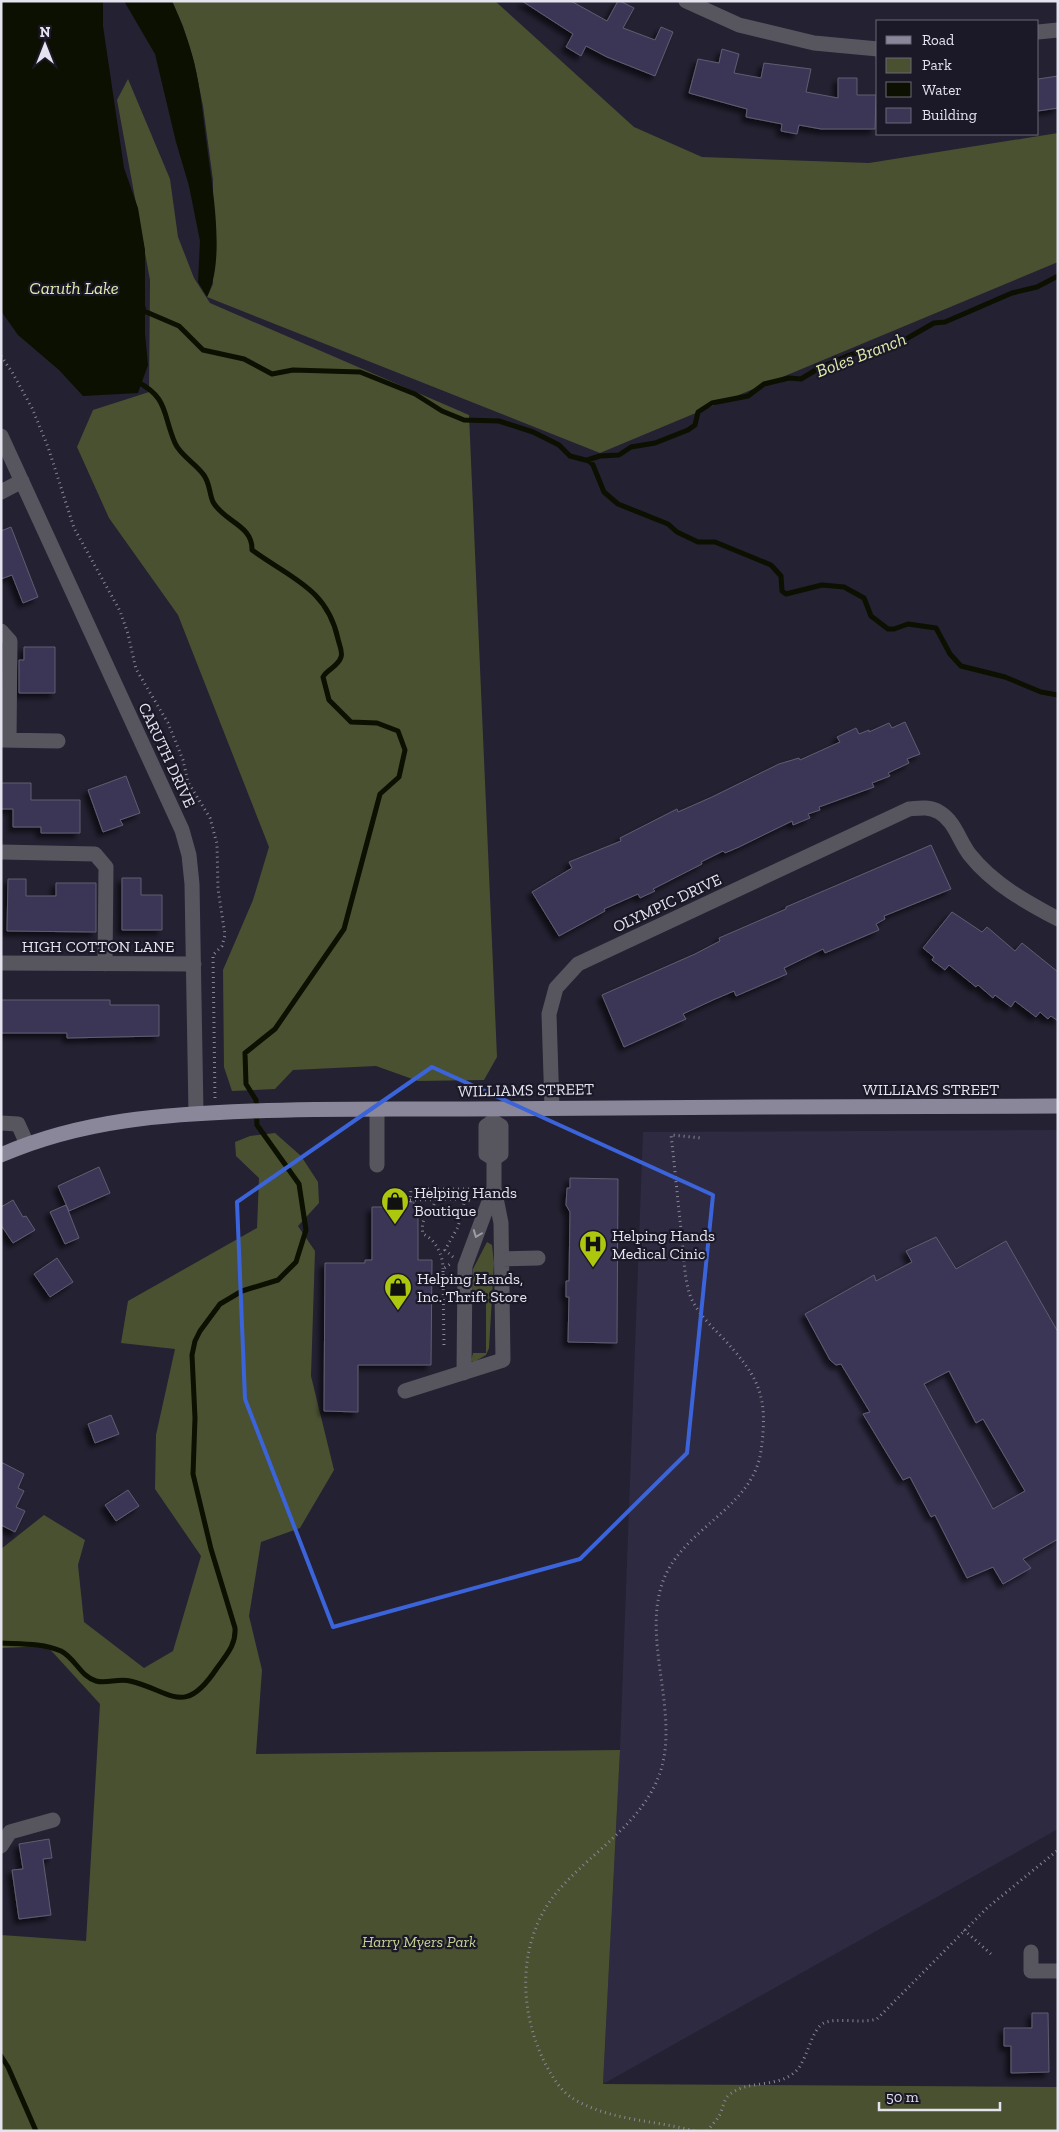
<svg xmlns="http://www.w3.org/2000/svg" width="1059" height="2132" viewBox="0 0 1059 2132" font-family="'Zilla Slab',serif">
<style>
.built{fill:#2e2a41}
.green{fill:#4a5131}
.water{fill:#0c1000}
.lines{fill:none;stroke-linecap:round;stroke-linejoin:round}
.stream{stroke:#0c1000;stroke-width:5}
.building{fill:#3b3556;stroke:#605d71;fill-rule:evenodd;filter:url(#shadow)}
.path{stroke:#8a8896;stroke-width:3;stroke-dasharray:1 4;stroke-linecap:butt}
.minor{stroke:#57565f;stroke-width:15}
.major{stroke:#898799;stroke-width:15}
.oneway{stroke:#9e9ca6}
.marked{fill:none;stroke:#3b64db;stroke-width:4;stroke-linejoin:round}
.labels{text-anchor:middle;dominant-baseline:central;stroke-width:4.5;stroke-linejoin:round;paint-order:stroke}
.street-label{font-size:16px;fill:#e4e3ee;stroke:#1b1828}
.poi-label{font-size:16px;fill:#e4e3ee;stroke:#1b1828;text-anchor:start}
.park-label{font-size:16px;font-style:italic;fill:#c4d291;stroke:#1b1828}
.water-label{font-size:18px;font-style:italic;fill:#deecab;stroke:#1b1828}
</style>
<defs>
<filter id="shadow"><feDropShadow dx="-4.5" dy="4.5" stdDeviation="2.5" flood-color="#0009"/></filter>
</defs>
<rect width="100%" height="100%" fill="#242132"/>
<path class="built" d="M1058,1130V1829L603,2084L620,1750L643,1132Z"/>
<path class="green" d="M172,1H495L634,127L702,157L869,163L1058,133V262L600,453L207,297L213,284V180L203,106L194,62L183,26Z
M128,79L170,179L178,237L194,278L210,303L469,415L497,1057L484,1080L418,1081L376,1066L293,1070L275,1089L232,1091L224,1067L223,970L253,900L269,847L178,615L109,518L77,447L93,410L149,392L150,280L117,100Z
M275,1133L301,1156L318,1182L319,1203L298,1226L315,1251L311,1376L334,1470L300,1528L261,1542L249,1616L262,1670L256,1754L620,1750L603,2084L1058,2087V2131H1V1935L86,1941L100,1704L47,1646L1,1648V1549L44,1515L85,1540L78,1565L84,1622L144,1668L173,1651L201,1556L155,1489L156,1435L175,1349L121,1343L128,1301L257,1228L259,1178L236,1156L235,1142L250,1136Z
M487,1242L492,1245L494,1263L489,1348L486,1355L474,1362L471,1361L473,1353H486V1301H478L472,1296L473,1269Z"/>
<path class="water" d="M1,1H103V26L124,168L138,208L145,250V334L148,365L138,393L83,396L59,370L18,335L1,311Z
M124,1H172C181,21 189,41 194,62C201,90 203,118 207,146C212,187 226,259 207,297L198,282L200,241L189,186L176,142L155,54Z"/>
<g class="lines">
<path class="stream" d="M143,307L144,311L179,326L203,350L244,359L272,374L293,370L360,372L415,394L442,411L464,420L499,421L533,432L559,445L570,456L589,461L593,465L604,492L618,504L668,524L677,532L698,542H715L771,565L781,576L782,591L786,594L822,585L844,587L864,598L871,616L888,629H894L908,624L936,628L950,654L961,666L1005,677L1041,692L1058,695
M587,460L600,456L619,455L631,447L655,443L688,430L695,425L698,412L712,403L748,396L764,384L789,378L801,379L819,368L847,356L863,351L892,347L934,323L945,322L1012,293L1037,287L1058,276
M1,1643C21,1644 43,1643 61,1651C75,1658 81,1677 96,1681C106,1684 119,1678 130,1681C172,1691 184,1718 217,1668C227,1654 236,1645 235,1628L211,1549L193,1474L195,1418L192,1355L195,1341L200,1331L220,1304L242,1291L278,1280L296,1262L306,1230L299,1184L257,1125L256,1100L246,1084L245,1053L275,1029L344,929L380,794L399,777L405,750L398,731L377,723L351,722L329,700L323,677C327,669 338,667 341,657C343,652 339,644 338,639C327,588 290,578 252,550C253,525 224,522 213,502C209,493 210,482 203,474C195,463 180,455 175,443C162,413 169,398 136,381
M1,2056L8,2067L36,2131"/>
</g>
<path class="building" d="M522,1H571L607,21L618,1H620L634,8L623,28L655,40L661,27L673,32L655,76L607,57L586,46L581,56L566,47L573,34Z
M722,49L739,54L734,73L761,78L764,63L811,69L806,92L838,98V78H857V95H876L875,129H821L799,125L797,134L781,131L782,124L746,117L747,109L689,93L698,59L719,63Z
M1058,76V108L1038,111V79Z
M11,527L38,597L23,603L12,575L1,579V531Z
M24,647H55V693H19V660H24Z
M905,722L920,754L907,759L909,763L888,773L890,776L872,783L874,787L819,807L820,810L808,814L810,818L793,825L792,821L739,847L725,853L723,851L701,862L702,864L653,889L655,891L640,898L638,894L604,909L605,911L559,936L532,892L572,868L569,862L621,841L620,838L677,809L678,812L712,797L779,764L799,758L800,760L840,742L837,737L856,728L859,734L869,730V732L889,723L892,728Z
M126,776L140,813L120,820L123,825L103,832L88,790Z
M1,783H31V800H80V833H41V827H13V809H1Z
M931,845L951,889L884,916L885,919L876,924L879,930L825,953L823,949L784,968L787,974L736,996L734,991L713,1000L683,1014L686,1019L624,1047L602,995L695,954L720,941L719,938L786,909V907Z
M122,878H141V895H162V930H122Z
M8,879H26V896H56V883H96V932L7,931Z
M952,912L982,932L987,927L1015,951L1022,943L1058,972V1021L1051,1016L1048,1019L1040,1012L1036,1017L1015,1001L1011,1007L995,995L993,998L978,985L976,987L949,965L945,970L932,960L934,957L923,948Z
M1,1000H110V1005H159V1036L67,1038V1033H1Z
M99,1167L110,1193L69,1211L58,1186Z
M570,1178L618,1179L617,1343L568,1342L569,1297H566V1281H569L570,1212L566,1205L567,1188H570Z
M13,1200L23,1217L26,1216L35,1230L13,1243L1,1225V1207Z
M414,1202V1208H418V1260H432L431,1365H358V1412L324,1411L325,1263H365V1260H372V1207H387V1203Z
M66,1205L79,1238L65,1244L50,1212Z
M936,1237L956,1269L1006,1241L1058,1332V1539L1023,1559L1031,1568L1003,1584L993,1567L967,1578L935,1515L931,1517L910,1477L903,1480L863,1414L870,1412L841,1364L836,1365L830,1360L805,1314L874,1275L876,1281L912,1262L906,1251ZM949,1371L976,1423L983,1419L1025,1491L993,1509L924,1384Z
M57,1258L73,1282L50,1297L34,1274Z
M111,1415L119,1434L95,1443L88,1424Z
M1,1462L24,1474L18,1488L24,1491L16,1507L25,1511L15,1532L1,1525Z
M128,1490L139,1506L116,1521L105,1505Z
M49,1839L52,1858L43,1859L51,1915L19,1919L12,1870L23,1869L19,1844Z
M1032,2013H1048L1049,2072L1011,2073V2046H1004V2028H1032Z"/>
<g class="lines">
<path class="path" d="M1,356L12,372L32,408L48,447L74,528L120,611L128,634L136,669L168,723L183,760L188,782L210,818L217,844L218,889L225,935L222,946L213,955L215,1099
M435,1199C434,1214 419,1215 423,1234C436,1240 443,1255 443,1269
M410,1200L465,1199
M410,1202L411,1189H479
M453,1257L445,1250L458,1227L465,1199L473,1202
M440,1274H443V1269L450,1264
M443,1274L444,1348
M964,1930L992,1955
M694,2131C654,2120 614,2121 577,2101C560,2092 551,2075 543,2059C518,2006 518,1939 557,1892C591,1852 642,1824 660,1773C681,1711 638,1634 666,1574C689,1526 753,1506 761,1451C769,1394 758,1376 721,1336C710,1325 698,1313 691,1298C684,1279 684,1258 682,1238C678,1204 675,1169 671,1135L701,1138
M707,2131C711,2126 716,2121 719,2116C723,2110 723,2100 729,2095C748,2079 777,2089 796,2071C808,2059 811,2029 824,2023C838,2017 860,2024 877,2019L987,1908L1058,1850"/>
<path class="minor" d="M686,1L739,25L814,43L878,49
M1038,32L1058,30
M1,436L182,830L189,855L192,884L196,1113
M1,492L22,481
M1,631L10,641L9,740
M1,740L58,741
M1,852L95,854L106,867L105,964
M1,963L194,964
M552,1107L549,1014L556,988L578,964L909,809C919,808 929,806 939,812C955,821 959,841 970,855C993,884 1026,902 1058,919
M377,1109V1165
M493,1121L501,1126V1154L494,1159L486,1154V1126Z
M1,1123L18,1124L27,1144
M502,1259L538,1258
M464,1373L465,1266L494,1188
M405,1391L503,1360L501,1223L494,1188V1159
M1,1846L10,1832L53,1820
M1031,1952V1971H1058"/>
<path class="major" d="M1,1155C81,1120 165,1114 252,1111C323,1108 394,1109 465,1109C663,1107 860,1107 1058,1106"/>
</g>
<defs><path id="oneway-chevron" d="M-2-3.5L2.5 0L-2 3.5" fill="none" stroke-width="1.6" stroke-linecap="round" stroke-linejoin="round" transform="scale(1.25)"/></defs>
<use class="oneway" href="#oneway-chevron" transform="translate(477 1234) rotate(111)"/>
<path class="marked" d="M432,1067L713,1195L687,1453L580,1559L333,1627L245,1399L237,1202Z"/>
<defs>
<g id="shop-pin" transform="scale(1.4375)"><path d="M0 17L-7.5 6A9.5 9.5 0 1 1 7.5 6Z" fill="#adc60e" stroke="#1b1828"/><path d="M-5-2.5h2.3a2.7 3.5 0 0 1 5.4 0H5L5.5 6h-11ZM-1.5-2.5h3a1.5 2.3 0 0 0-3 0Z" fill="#111"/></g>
<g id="hospital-pin" transform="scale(1.4375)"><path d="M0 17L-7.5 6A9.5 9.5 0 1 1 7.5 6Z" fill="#adc60e" stroke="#1b1828"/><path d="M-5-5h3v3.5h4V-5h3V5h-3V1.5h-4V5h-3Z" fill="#111"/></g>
</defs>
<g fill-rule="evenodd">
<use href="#shop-pin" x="395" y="1201"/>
<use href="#hospital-pin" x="593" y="1244"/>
<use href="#shop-pin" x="398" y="1287"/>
</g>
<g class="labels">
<g class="street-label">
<text transform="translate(167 755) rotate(65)">CARUTH DRIVE</text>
<text transform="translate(667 903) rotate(-25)">OLYMPIC DRIVE</text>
<text x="98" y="946">HIGH COTTON LANE</text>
<text x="931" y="1089">WILLIAMS STREET</text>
<text transform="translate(526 1090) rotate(-1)">WILLIAMS STREET</text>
</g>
<g class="poi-label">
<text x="414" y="1192">Helping Hands<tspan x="414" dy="18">Boutique</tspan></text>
<text x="612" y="1235">Helping Hands<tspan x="612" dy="18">Medical Cinic</tspan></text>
<text x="417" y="1278">Helping Hands,<tspan x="417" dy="18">Inc. Thrift Store</tspan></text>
</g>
<g class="park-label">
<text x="419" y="1941">Harry Myers Park</text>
</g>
<g class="water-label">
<text x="74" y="288">Caruth Lake</text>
<text transform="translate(861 355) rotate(-21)">Boles Branch</text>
</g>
</g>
<rect width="1059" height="2132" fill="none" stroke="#e4e3ee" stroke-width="5"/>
<rect x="876" y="20" width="162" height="115" fill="#1b1828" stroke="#6b6977"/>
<rect x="886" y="36" width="25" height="8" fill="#898799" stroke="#6b6977"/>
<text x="922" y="45" font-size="15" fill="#e4e3ee">Road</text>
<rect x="886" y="58" width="25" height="15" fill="#4a5131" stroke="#6b6977"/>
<text x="922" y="70" font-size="15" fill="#e4e3ee">Park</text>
<rect x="886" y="82" width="25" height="15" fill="#0c1000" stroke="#6b6977"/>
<text x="922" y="95" font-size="15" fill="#e4e3ee">Water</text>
<rect x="886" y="108" width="25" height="15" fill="#3b3556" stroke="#6b6977"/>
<text x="922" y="120" font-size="15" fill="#e4e3ee">Building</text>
<g transform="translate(45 45)" stroke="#1b1828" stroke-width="4" paint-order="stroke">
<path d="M0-4L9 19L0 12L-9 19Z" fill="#e4e3ee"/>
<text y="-8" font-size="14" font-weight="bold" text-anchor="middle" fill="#e4e3ee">N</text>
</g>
<path d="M879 2102v8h121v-8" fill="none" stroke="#e4e3ee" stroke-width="2.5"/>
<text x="886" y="2102" font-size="15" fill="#e4e3ee" stroke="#1b1828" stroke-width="4" paint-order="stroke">50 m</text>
</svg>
